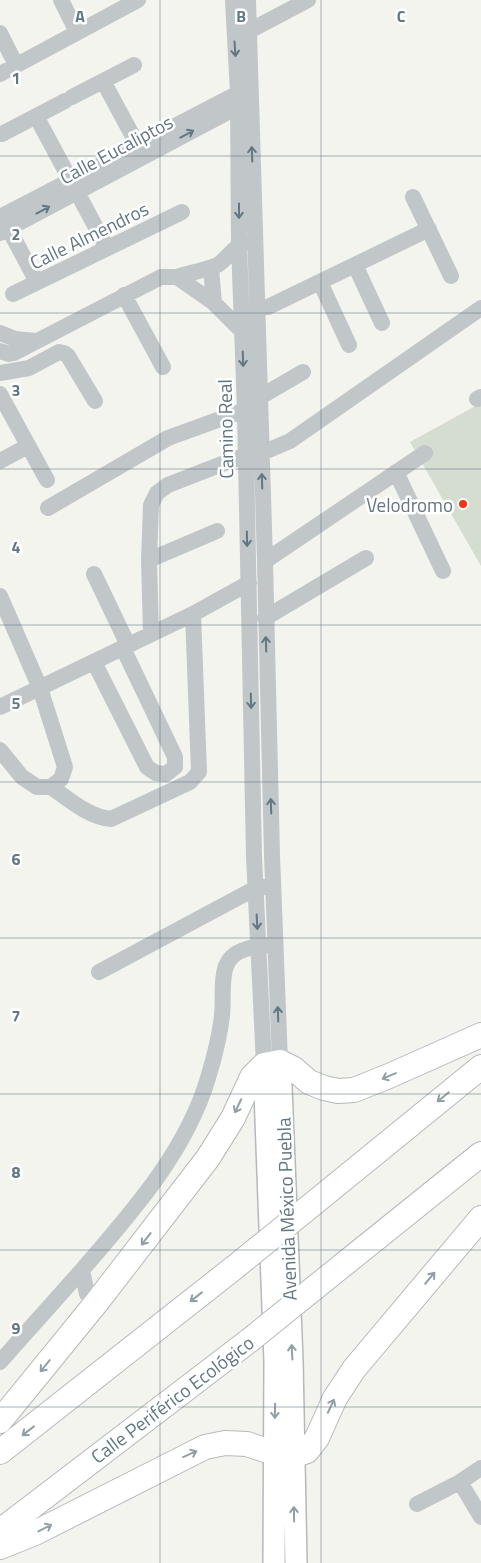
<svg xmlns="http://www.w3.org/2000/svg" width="481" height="1563" viewBox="0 0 481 1563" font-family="'Titillium Web',sans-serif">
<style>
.green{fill:#d5dcd0}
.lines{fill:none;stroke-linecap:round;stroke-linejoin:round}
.major-casing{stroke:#b4b9bc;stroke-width:24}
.highway-casing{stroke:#b5b9bc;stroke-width:26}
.minor{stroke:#c1c6c8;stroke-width:16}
.major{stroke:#fff;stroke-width:21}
.highway{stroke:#fff;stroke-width:24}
.highway-bridge-casing{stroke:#b5b9bc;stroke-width:26;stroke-linecap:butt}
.highway-bridge{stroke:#fff;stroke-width:24}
.oneway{stroke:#617783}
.oneway2{stroke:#90a0a8}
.grid{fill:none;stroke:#617783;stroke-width:1;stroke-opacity:0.55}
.poi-dot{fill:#f13413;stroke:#fff;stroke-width:2}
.labels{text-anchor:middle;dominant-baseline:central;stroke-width:5;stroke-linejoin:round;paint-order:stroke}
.street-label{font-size:19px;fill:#617783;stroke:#fff}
.poi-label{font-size:19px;fill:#617783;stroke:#fff;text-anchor:end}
.grid-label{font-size:16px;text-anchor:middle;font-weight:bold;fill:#617783;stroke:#fff;stroke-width:5;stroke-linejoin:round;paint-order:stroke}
</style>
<rect width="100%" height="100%" fill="#f4f4ef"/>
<path class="green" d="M481,403V566L410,442Z"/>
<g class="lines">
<g class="major-casing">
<path id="major" d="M280,1062L292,1360L296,1563
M264,1065L275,1362L274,1563"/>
</g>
<g class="highway-casing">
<path id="highway" d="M303,1212L481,1067
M343,1265L481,1154
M0,1421L97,1302L208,1158L233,1118L252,1077L264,1065L280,1062L294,1069L309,1082L324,1088L338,1091L354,1090L389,1076L481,1035
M0,1452L235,1267
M0,1531L250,1340
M0,1547L35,1533L205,1447L225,1443L247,1444L274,1453L293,1456L307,1451L317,1438L335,1398L354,1369L481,1218"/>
</g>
<path class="minor" d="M61,0L77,32
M233,0L238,93L239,245L245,410L254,856L264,1065
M248,0L265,561L272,855L280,1062
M249,31L308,0
M0,33L16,65
M0,74L138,0
M103,81L143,155
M72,97L134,65
M36,116L107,248
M2,134L65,101
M413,197L451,276
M0,217L246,89
M3,218L37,282
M0,233L245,103
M355,265L382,323
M211,268L214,303
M177,277C188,273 211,269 219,264C229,257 233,247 244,243
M320,282L349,345
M13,294L182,212
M124,295L163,367
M257,308L268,307L429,229
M0,333L15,339L36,341
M0,351L9,354L14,353L161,277H177L214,303L242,331
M0,373L29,368L59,352L64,353L68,356L95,401
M0,394L47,480
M260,397L303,372
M477,399L481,397
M0,461L28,446
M396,472L443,571
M48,508L168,438L245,410H255
M149,560L151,505L157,493L168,485L245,455L262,453L290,441L481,308
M265,561L425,453
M94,574L128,645
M0,596L40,688L65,767L61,779L51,787H37L22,777L0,750
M265,618L366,558
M151,634L149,560L217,531
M94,662L147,767L156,773L166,774L175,767V757L123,648
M0,707L193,614L249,583
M51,787C69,799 88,817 111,819L190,782L199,772L193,614
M99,972L256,888L264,887
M97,1302L87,1294L82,1270C132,1212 186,1152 208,1078C214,1058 220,1035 222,1015C224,1000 220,975 228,962C235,949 255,946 268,945
M0,1362L82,1270
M460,1482L481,1517
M417,1504L460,1482L481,1468"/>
<use href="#major" class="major"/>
<use href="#highway" class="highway"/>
<g class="highway-bridge-casing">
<path id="highway-bridge" d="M235,1267L303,1212
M250,1340L343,1265"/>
</g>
<use href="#highway-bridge" class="highway-bridge"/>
</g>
<defs><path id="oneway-shaft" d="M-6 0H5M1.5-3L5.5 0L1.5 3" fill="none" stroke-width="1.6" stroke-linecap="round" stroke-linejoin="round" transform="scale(1.25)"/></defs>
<g class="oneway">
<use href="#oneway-shaft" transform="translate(235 49) rotate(86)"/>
<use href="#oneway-shaft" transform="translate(187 134) rotate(-28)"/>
<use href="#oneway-shaft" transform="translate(252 154) rotate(-92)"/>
<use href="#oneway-shaft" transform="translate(43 210) rotate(-28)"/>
<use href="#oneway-shaft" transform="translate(239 211) rotate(90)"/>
<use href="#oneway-shaft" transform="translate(243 359) rotate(88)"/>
<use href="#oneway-shaft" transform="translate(262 481) rotate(-92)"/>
<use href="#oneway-shaft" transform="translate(247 539) rotate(89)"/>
<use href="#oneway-shaft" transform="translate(266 644) rotate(-92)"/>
<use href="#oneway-shaft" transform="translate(251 701) rotate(89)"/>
<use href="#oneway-shaft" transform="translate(271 806) rotate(-92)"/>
<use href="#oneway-shaft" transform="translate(257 922) rotate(87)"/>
<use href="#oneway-shaft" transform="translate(278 1014) rotate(-92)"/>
</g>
<g class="oneway2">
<use href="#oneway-shaft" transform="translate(389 1076) rotate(157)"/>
<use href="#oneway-shaft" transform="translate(443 1097) rotate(141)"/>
<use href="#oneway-shaft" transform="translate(238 1106) rotate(115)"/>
<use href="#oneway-shaft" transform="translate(146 1239) rotate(128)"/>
<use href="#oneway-shaft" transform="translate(430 1278) rotate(-50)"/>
<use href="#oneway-shaft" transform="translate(196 1297) rotate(142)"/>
<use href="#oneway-shaft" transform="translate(292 1352) rotate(-93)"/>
<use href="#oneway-shaft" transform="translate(45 1366) rotate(129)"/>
<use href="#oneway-shaft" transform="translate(331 1406) rotate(-65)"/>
<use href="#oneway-shaft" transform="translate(275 1411) rotate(91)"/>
<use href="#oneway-shaft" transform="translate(28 1431) rotate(142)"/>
<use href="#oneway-shaft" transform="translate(190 1454) rotate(-24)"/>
<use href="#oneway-shaft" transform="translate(294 1514) rotate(-91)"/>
<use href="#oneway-shaft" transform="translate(45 1528) rotate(-27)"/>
</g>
<path class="grid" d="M160,0V1563M321,0V1563M0,156H481M0,313H481M0,469H481M0,625H481M0,782H481M0,938H481M0,1094H481M0,1250H481M0,1407H481"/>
<circle class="poi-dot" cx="463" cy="504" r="5"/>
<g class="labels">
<g class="street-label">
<text transform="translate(116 149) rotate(-28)">Calle Eucaliptos</text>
<text transform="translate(89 235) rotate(-26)">Calle Almendros</text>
<text transform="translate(225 429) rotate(-91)">Camino Real</text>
<text transform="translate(286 1209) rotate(-92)">Avenida México Puebla</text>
<text transform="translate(172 1399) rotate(-37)">Calle Periférico Ecológico</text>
</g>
<g class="poi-label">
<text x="453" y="504">Velodromo</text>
</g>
</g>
<g class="grid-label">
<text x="80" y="22">A</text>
<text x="241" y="22">B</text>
<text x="401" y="22">C</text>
<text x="16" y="84">1</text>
<text x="16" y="240">2</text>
<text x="16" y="396">3</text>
<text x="16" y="553">4</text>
<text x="16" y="709">5</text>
<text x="16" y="865">6</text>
<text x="16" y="1022">7</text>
<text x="16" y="1178">8</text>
<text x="16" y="1334">9</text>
</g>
</svg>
